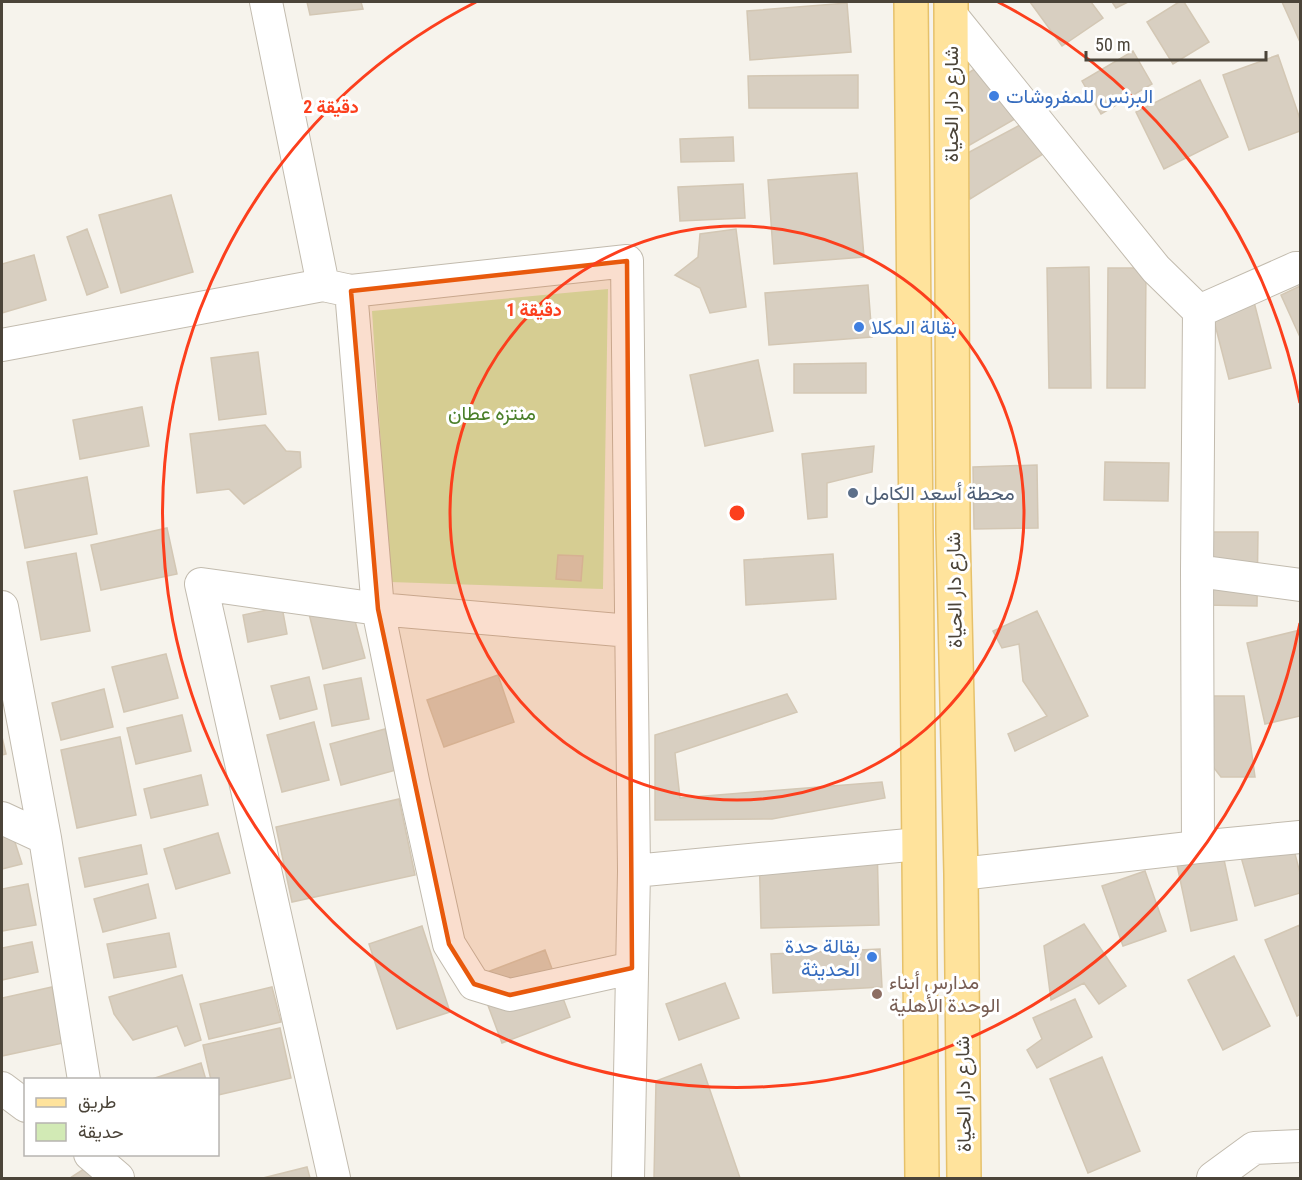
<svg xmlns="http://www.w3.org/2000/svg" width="1302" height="1180" viewBox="0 0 1302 1180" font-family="'Roboto Condensed',Vazirmatn,sans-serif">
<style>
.green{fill:#d2eab5}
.building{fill:#d8cfc1;stroke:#d3c7b4;stroke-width:1.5}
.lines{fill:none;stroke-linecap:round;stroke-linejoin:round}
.minor-casing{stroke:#c2bbae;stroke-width:34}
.major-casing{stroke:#e6c16a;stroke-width:36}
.minor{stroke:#fff;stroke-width:32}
.major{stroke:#ffe39c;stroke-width:33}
.marked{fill:#e8590c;fill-opacity:0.2;stroke:#e8590c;stroke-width:4.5;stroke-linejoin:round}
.ring{fill:none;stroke:#fc3f1d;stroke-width:3}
.shop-dot{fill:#3f7fe0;stroke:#fff;stroke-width:2}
.service-dot{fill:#5c6f8a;stroke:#fff;stroke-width:2}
.education-dot{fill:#8d6e63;stroke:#fff;stroke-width:2}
.labels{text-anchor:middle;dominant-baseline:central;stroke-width:6;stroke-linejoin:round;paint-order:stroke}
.shop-label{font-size:20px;fill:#366cbe;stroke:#fff;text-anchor:start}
.street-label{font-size:20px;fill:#4b4439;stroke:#fff}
.park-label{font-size:20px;fill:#4a7f2a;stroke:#fff}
.service-label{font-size:20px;fill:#4e5e75;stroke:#fff;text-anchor:start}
.education-label{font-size:20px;fill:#785e54;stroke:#fff;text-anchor:start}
.centre{fill:#fc3f1d;stroke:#fff;stroke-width:3}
.ring-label{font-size:18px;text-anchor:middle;font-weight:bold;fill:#fc3f1d;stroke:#fff;stroke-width:6;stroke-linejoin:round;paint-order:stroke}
</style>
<rect width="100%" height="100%" fill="#f6f3ec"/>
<path class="green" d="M608,289L603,589L390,582L372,311Z"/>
<path class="building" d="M307,2H361L363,9L310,15Z
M1030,2H1091L1103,18L1062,46Z
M1112,2H1128L1116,8Z
M1179,2H1184L1209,42L1173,64L1147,22Z
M1282,2H1300V42Z
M847,3L851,52L750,60L747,11Z
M1133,51L1152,84L1101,114L1082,81Z
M1278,55L1300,119V131L1249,150L1223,75Z
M992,58L1034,108L968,146L962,77Z
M858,75V108H749L748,76Z
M1200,80L1228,137L1164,169L1136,112Z
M1037,116L1056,146L970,199L962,156Z
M733,137L734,161L681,162L680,139Z
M857,173L864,257L774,264L768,180Z
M743,184L745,218L680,221L678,187Z
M171,195L193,272L121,293L99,215Z
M87,229L108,287L87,295L67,237Z
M736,229L746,307L710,313L700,288L675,275L698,257L700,234Z
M34,255L46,300L2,313V264Z
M1089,267L1091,388H1049L1047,268Z
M1108,268H1146L1145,388H1107Z
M868,285L872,337L769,345L765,293Z
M1300,286V337L1281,295Z
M1254,302L1271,368L1229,379L1212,313Z
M258,352L266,414L219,420L211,358Z
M758,360L773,431L705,446L690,375Z
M866,363V393H794V364Z
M142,407L149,446L80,459L73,420Z
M265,425L286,451L300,452L301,467L244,504L229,489L197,493L190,434Z
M874,446L872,472L827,483V517L808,519L802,454Z
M1105,462L1169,463L1168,501L1104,500Z
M1037,465L1038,528L974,529L973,467Z
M87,477L97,534L25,548L14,491Z
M167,528L177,574L101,590L91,545Z
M1206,532H1258L1257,606L1205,605Z
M76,553L90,631L41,640L27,562Z
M833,554L836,599L746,605L744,560Z
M558,555L583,556L581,581L556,579Z
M348,595L365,658L323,669L307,606Z
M282,607L287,634L248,642L243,615Z
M1037,611L1088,716L1015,751L1008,734L1047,716L1023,681L1019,644L1002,648L993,631Z
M1300,630V716L1265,724L1247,643Z
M166,654L178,698L124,712L112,667Z
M498,675L514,722L444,747L427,700Z
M309,677L317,709L280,719L271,686Z
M361,678L369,719L332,726L324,685Z
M104,689L113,727L61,740L52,703Z
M787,694L797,712L675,753L680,798L882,782L885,798L772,819L655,820V735Z
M1209,696H1244L1255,777H1221L1207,759Z
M182,715L191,751L136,764L127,728Z
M314,722L329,780L282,792L267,735Z
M385,729L396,770L341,785L330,744Z
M2,737L6,754L2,755Z
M120,737L136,815L77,828L61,750Z
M201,775L208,805L151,818L144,789Z
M399,799L415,875L292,902L276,827Z
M2,828L11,830L22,864L2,869Z
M218,833L230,873L176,889L164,849Z
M877,841L879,925L761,928L759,845Z
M1292,842L1300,873V893L1255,906L1241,857Z
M141,845L147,874L85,887L79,858Z
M1223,855L1237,920L1191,931L1177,865Z
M1145,871L1166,931L1123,946L1102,886Z
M28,884L36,925L2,931V889Z
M148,884L156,918L103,932L94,899Z
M1084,924L1126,986L1099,1004L1084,983L1051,1000L1044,946Z
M1300,925V1014L1297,1016L1265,940Z
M422,926L450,1012L397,1029L369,944Z
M169,933L176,967L114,978L107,944Z
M32,942L38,972L2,980V948Z
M880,949L882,987L773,993L771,954Z
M545,950L570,1017L502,1043L477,976Z
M1234,956L1270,1026L1223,1050L1188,980Z
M182,975L201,1040L185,1046L177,1026L133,1040L114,1014L109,997Z
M725,983L739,1018L679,1040L666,1004Z
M52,987L63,1043L2,1056V998Z
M272,987L281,1022L209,1039L200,1004Z
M1075,999L1092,1037L1037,1068L1027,1050L1042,1039L1033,1018Z
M280,1028L291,1078L218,1095V1080H211L203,1045Z
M1102,1057L1140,1151L1088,1173L1050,1079Z
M201,1063L206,1080H149Z
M701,1064L740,1178H654L656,1081Z
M90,1165L99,1178H70Z
M307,1167L310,1178H263Z"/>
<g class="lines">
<g class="minor-casing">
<path id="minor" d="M266,2L323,285
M951,15L1156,269L1199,311L1197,571L1198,847
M351,291L378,609L413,781L449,944L474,984L510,995L632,968
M1199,311L1296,268H1300
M2,345L323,285L351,291L627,261L634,871L628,1178
M1197,571L1300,585
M2,607L45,838L84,1080
M2,818L45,838
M634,871L919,844
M961,874L1198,847L1300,837
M2,1088L26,1106
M90,1154L118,1178
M334,1178L201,584L378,609L630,631
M1213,1178L1254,1148L1300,1146"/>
</g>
<g class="major-casing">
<path id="major" d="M911,2L922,1178
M951,2L953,530L961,874L964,1178"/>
</g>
<use href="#minor" class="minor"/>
<use href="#major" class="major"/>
</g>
<path class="marked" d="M627,261L632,968L510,995L474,984L449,944L378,609L351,291Z"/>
<g class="ring">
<circle cx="737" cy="513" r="287"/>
<path d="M1300 623A574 574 0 1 1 476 2M998 2A574 574 0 0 1 1300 403"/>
</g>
<g class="shop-dot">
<circle cx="994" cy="96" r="6"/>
<circle cx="859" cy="327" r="6"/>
<circle cx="872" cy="957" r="6"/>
</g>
<circle class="service-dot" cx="853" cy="493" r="6"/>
<circle class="education-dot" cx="877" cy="994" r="6"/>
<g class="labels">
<g class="shop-label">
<text x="1006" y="96">البرنس للمفروشات</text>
<text x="871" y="327">بقالة المكلا</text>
<text x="860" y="946" text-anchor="end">بقالة حدة<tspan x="860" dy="23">الحديثة</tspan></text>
</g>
<g class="street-label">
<text transform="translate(951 104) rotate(-90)">شارع دار الحياة</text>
<text transform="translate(954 590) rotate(-91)">شارع دار الحياة</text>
<text transform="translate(963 1094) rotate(-91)">شارع دار الحياة</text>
</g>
<g class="park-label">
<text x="492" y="413">منتزه عطان</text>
</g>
<g class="service-label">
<text x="865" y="493">محطة أسعد الكامل</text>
</g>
<g class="education-label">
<text x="889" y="982">مدارس أبناء<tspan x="889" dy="23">الوحدة الأهلية</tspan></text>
</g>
</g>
<circle cx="737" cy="513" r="9" class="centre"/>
<g class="ring-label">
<text x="331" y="113">2 دقيقة</text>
<text x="534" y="316">1 دقيقة</text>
</g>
<rect width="1302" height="1180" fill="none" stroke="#4b4439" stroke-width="6"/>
<rect x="24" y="1078" width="195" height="78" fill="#ffffff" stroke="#b7b4b0" stroke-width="1.5"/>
<rect x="36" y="1098" width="30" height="9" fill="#ffe39c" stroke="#b7b4b0" stroke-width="1.5"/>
<text x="78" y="1108" font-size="18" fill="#4b4439">طريق</text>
<rect x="36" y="1123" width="30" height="18" fill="#d2eab5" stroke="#b7b4b0" stroke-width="1.5"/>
<text x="78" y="1138" font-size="18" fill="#4b4439">حديقة</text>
<path d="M1086 51v9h180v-9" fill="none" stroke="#4b4439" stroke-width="3"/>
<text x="1095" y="51" font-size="18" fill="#4b4439" stroke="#ffffff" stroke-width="4.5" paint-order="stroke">50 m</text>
</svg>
